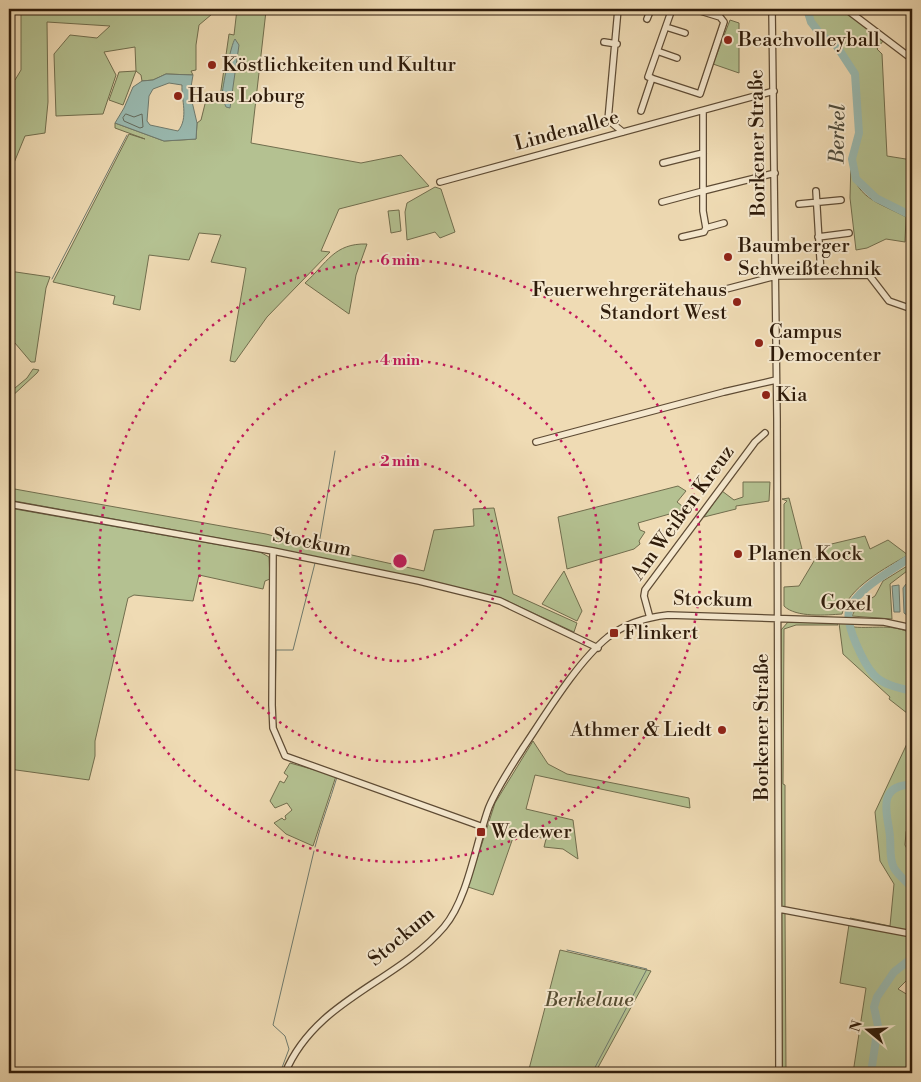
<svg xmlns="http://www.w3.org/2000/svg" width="921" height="1082" viewBox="0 0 921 1082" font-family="'Libre Bodoni',serif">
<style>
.green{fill:#b4c191;stroke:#716e4e}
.water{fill:#9abbb2;stroke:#6f7b6f;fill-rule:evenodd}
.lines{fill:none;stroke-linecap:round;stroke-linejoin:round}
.shore{stroke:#646b5e;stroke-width:1}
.stream{stroke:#6f7b6f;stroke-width:1}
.river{stroke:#9abbb2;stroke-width:8}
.minor-casing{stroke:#5e4b34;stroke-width:8}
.minor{stroke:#f5e8ce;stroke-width:5.5}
.ring{fill:none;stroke:#c2185b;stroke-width:2.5;stroke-dasharray:2.5 5}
.poi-dot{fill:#8f2418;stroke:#f5e8ce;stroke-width:2}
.labels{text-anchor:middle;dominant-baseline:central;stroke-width:4;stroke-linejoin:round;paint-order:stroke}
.poi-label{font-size:20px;fill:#2e1b0a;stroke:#f5e8ce;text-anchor:start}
.street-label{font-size:20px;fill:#2e1b0a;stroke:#f5e8ce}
.park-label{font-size:20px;font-style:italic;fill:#564d32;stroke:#f5e8ce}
.water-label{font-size:21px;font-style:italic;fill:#4e4b3c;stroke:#f5e8ce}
.centre{fill:#c2185b;stroke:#f5e8ce;stroke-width:2.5}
.ring-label{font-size:15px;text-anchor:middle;font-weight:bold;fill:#c2185b;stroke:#f5e8ce;stroke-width:4;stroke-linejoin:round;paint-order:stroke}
</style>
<rect width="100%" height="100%" fill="#efdbb4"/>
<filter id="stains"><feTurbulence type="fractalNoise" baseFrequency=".004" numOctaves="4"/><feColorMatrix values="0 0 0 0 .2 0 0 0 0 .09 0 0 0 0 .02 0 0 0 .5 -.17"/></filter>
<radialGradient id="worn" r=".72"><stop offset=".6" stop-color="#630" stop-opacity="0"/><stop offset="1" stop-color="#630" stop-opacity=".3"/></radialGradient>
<path class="green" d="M21,9H218L199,25L196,45V70L191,71L193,75L166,74L153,80L142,81L141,75L136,71L123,105L109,100L119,72L136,71L135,47L104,52L116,75L103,114L56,116L54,54L70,35L97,38L110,26L47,22L48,102L45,133L25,136L9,175V81L15,80L21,70Z
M237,9L266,11L251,143L361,163L401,155L429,186L339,209L321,251L330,252L267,317L235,362L230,361L246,268L211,262L221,235L199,233L189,260L149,255L140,310L113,304L115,296L53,282L129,134L145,139L115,128V123L164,141L196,139L197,123L201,120L207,96L220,97L229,34L234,35Z
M808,9H843L883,41L877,49L882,54L887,156L912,160V215L877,197L859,180L854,160L860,134L857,73L837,44L822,35L813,23Z
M730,20L739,23V73L713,64Z
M851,162C853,198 878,202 906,217L905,242L886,239L867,248L856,250L850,198Z
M435,187L441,189L455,232L440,238L435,232L407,240L405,212L407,203Z
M399,210L401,231L391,233L388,211Z
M367,244L356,275L349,314L305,283C327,263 334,243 367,244Z
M9,271L50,277L46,288L35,362H31L9,336Z
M33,369L39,370L37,373L9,399V393L27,378Z
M743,482H770L769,501L736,506V509L704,517L722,491L734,500L743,497Z
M678,486L686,491L677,502L682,506L680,511L638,523L640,530L645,532L639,541L640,544L634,549L567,569L558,517Z
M9,488L266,534L320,548L424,571L434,530L474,526L473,509L494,508L513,594L577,623L574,632L501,598L423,580L273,548L9,500Z
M789,498L802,549L784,551V504L787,501L782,499Z
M9,508L260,552L269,557L270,579L265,581L263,589L199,575L193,601L134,595L128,598L95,741V756L89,780L9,769Z
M865,536L870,549L888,540L908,555C887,567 847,588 842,614C827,615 796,618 784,606V587L799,586L823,546Z
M912,563V571H907L890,584L892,619L852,616L856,608L875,596L883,581Z
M564,571L582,611L577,621L542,604Z
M788,622H835L838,625H796L784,629L783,784L785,785V909L781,906V630Z
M839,623H851L854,627C874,629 893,623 912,634V717L889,699L890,697L843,654Z
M912,733V817L906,832L905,845L912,858V975L898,989L908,995L912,988V1060L905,1073H853L866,988L840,983L850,918L890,926L894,884L880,861L875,812Z
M533,741L548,764L567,774L689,798L690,808L535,775L526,809L573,820L578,859L563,849L544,847L546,839L515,832L493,895L468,887L495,803Z
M290,763L336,776L313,846L286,834L274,823L282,818L284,820L286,819L285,816L292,810L287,803L275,808L270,801L280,781L284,783L288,776L284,773Z
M785,911L786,1073H782L781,914Z
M560,950L651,971L595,1073H528Z"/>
<path class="water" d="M235,39L239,45L230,108L226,107C225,104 222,100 222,96C222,89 231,44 235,39Z
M166,74L193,75L190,93L197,123L196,139L164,141L115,123L124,108L133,87L142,81L153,80ZM169,83L182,85C181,99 189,118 178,131L150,125L147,121L149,96L153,89Z
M906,584L912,586V619L904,613L903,588Z
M899,585L900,612H894L892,586Z"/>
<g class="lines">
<path class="shore" d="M126,114L134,117L142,114L143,127L140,128L124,121L123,118Z"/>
<path class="stream" d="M52,279L127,135
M318,550L335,451
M275,715L276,650H293L315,563
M276,723L277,732
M315,847C321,823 330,801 337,777
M567,950L647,969L592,1073
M280,1073L289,1049L285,1036L273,1025L314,851"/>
<path class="river" d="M807,9L811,22L822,36L836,45L855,74L859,133L852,159L856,179L876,198L912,216
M912,556C894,570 856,588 849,611C845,625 864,664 874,675C883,685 899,688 912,691
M912,789L908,785C875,787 889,819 890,837C891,848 889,858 894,868C898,875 907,882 912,888
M871,1073L878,1026L874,1007L877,997L894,972L912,958"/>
<g class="minor-casing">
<path id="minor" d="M618,9L608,120L623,132
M672,9L648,77L700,94L724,22L720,17L694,9
M772,9L777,418L779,1073
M846,9L912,59
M647,19L651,9
M666,27L685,33
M604,42L617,44
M657,51L677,58
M641,111L652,78
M663,163L703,153
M440,182L774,91
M816,191L821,275
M662,202L703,191V111
M799,204L841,200
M724,223L706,228L703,211V191L775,173
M682,237L704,232L706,228
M818,237L849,233
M711,293L776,276L869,275L889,301L912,309
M536,442L724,392L776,380
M9,504L273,551L419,581L500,601L598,648
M273,551L272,705L273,728L285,756L483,827
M650,618L644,596L645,590L755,442L765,433
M779,909L912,934
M285,1073C316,999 396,983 444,927C468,899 476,842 489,807C498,786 511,767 523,748C546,714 577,662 608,637C625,624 648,617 668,615L884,622L912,628"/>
</g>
<use href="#minor" class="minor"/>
</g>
<g class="ring">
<circle cx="400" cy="561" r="100"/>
<circle cx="400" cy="561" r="201"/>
<circle cx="400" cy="561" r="301"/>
</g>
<g class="poi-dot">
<circle cx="728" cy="40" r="5"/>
<circle cx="212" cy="65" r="5"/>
<circle cx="178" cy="96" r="5"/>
<circle cx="728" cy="257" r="5"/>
<circle cx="737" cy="302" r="5"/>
<circle cx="759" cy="343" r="5"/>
<circle cx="766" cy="395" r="5"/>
<circle cx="738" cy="554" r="5"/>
<rect x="609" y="628" width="10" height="10" rx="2.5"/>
<circle cx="722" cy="730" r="5"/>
<rect x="476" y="827" width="10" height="10" rx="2.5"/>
</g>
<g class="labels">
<g class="poi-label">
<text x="738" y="40">Beachvolleyball</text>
<text x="222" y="65">Köstlichkeiten und Kultur</text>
<text x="188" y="96">Haus Loburg</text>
<text x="738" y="246">Baumberger<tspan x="738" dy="23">Schweißtechnik</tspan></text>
<text x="727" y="290" text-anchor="end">Feuerwehrgerätehaus<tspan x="727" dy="23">Standort West</tspan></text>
<text x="769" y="332">Campus<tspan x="769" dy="23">Democenter</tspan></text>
<text x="776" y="395">Kia</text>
<text x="748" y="554">Planen Kock</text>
<text x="624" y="633">Flinkert</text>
<text x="712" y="730" text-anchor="end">Athmer &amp; Liedt</text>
<text x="491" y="832">Wedewer</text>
</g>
<g class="street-label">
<text transform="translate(567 131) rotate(-15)">Lindenallee</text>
<text transform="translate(758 143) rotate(-91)">Borkener Straße</text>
<text transform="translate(683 513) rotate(-54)">Am Weißen Kreuz</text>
<text transform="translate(312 543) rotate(11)">Stockum</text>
<text transform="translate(713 600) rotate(1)">Stockum</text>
<text transform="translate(846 604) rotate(2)">Goxel</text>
<text transform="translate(762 727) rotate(-90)">Borkener Straße</text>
<text transform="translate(402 937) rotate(-40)">Stockum</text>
</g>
<g class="park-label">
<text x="589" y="1000">Berkelaue</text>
</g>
<g class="water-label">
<text transform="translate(838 134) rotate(-89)">Berkel</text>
</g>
</g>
<circle cx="400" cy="561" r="8" class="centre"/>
<g class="ring-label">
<text x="400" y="265">6 min</text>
<text x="400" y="365">4 min</text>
<text x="400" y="466">2 min</text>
</g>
<rect width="921" height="1082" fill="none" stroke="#efdbb4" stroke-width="30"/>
<rect x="10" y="10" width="901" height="1062" fill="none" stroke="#2e1b0a" stroke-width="2.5"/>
<rect x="15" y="15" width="891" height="1052" fill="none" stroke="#2e1b0a"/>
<g transform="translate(868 1030) rotate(288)" stroke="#f5e8ce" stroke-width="4" paint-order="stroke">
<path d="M0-4L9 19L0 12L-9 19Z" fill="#2e1b0a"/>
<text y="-8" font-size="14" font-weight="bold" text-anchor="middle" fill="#2e1b0a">N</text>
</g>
<rect width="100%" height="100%" filter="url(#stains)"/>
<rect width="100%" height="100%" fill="url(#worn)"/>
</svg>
